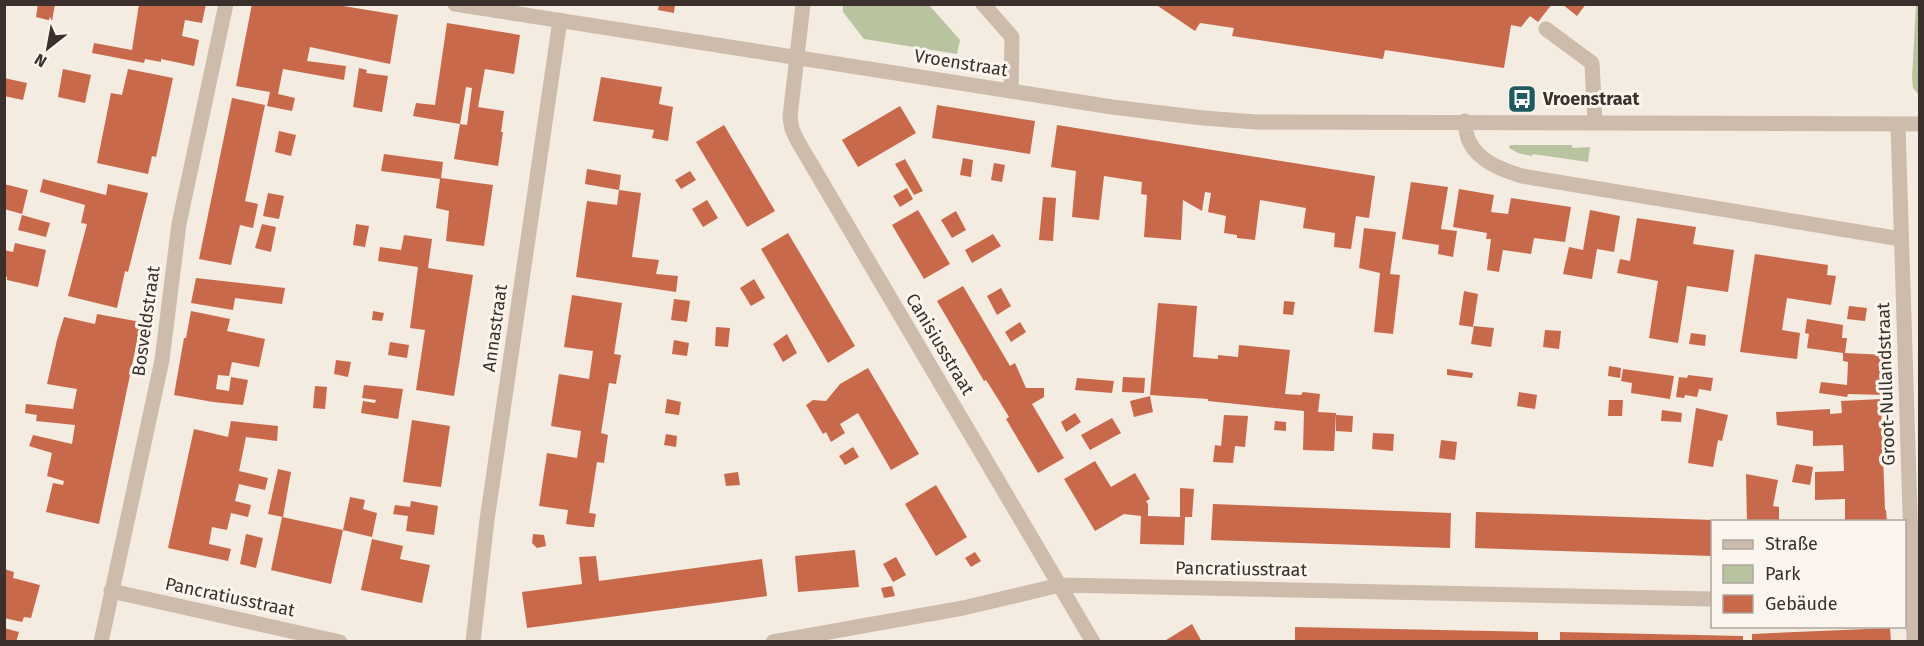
<svg xmlns="http://www.w3.org/2000/svg" width="1924" height="646" viewBox="0 0 1924 646" font-family="'Fira Sans',sans-serif">
<style>
.green{fill:#b8c4a0}
.building{fill:#c8694b;fill-rule:evenodd}
.lines{fill:none;stroke-linecap:round;stroke-linejoin:round}
.minor{stroke:#cdbbac;stroke-width:15}
.labels{text-anchor:middle;dominant-baseline:central;stroke-width:6;stroke-linejoin:round;paint-order:stroke}
.street-label{font-size:18px;fill:#3b302b;stroke:#fbf5ee}
.poi-label{font-size:18px;font-weight:bold;fill:#3b302b;stroke:#fbf5ee;text-anchor:start}
</style>
<rect width="100%" height="100%" fill="#f4ebe1"/>
<path class="green" d="M843,5H929L960,40L957,54L864,39L843,12Z
M1916,5H1920L1919,95L1913,88L1912,78Z
M1510,145H1572V148L1590,147L1588,162L1533,154L1532,156L1518,153L1509,148Z"/>
<path class="building" d="M38,4H55L52,21L36,17Z
M139,4H206L202,23L185,20L182,36L199,40L194,66L161,59V62L145,59L144,63L92,53L94,43L132,50Z
M252,4H331L398,15L390,64L310,47L307,61L346,66L344,80L283,69L278,94L295,98L292,111L267,106L270,92L236,86Z
M659,4H675L674,13L658,10Z
M1155,4H1552L1538,22L1530,16L1521,27L1511,25L1504,68L1385,50L1383,59L1232,36L1234,28L1200,23L1195,31Z
M1562,4H1586L1577,16Z
M447,23L520,35L514,74L485,69L478,107L504,111L501,132H503L498,166L454,159L460,124L413,116L416,103L435,105ZM466,87L472,88L467,125L460,124Z
M359,68L367,70L366,73L388,76L382,112L353,107Z
M63,69L91,75L85,103L58,97Z
M128,69L173,78L156,157L152,156L148,174L97,163L111,93L122,95Z
M601,77L662,87L659,104L673,107L668,141L652,138L654,130L593,121Z
M4,78L27,83L23,100L4,96Z
M232,98L265,105L245,201L258,204L253,228L240,225L231,265L199,259Z
M937,105L1035,121L1030,154L932,138Z
M900,106L916,133L858,167L842,140Z
M724,125L775,211L747,227L696,142Z
M1057,125L1375,176L1369,218L1356,216L1351,249L1334,247L1335,233L1303,228L1306,208L1260,200L1255,240L1237,238V235L1224,233L1226,216L1208,212L1211,193L1205,192L1202,211L1183,200L1181,240L1144,237L1147,195L1141,194L1142,182L1104,176L1099,220L1072,217L1076,171L1051,167Z
M279,131L296,135L291,156L275,152Z
M384,154L443,162L441,178L493,185L484,246L446,241L449,211L436,208L440,179L381,171Z
M963,158L973,160L971,177L960,175Z
M905,159L923,191L914,195L895,164Z
M994,163L1005,165L1002,182L991,180Z
M587,169L621,175L619,190L585,184Z
M690,171L696,180L681,189L675,180Z
M43,179L106,195L108,184L148,193L128,272L125,271L117,308L68,296L87,224L81,223L85,205L40,192Z
M1411,182L1448,187L1441,229L1457,231L1453,257L1438,254L1439,245L1402,239Z
M4,184L28,190L22,214L4,209Z
M907,188L913,199L900,207L893,196Z
M1459,189L1494,195L1491,212L1508,214L1511,198L1571,207L1565,242L1534,238L1531,254L1503,250L1499,272L1487,270L1491,239H1486L1487,233L1453,227Z
M619,190L641,193L632,257L659,260L656,274L678,276L676,292L576,277L587,201L617,205Z
M268,193L284,196L279,219L263,216Z
M1043,197L1056,198L1053,241L1039,240Z
M707,200L718,218L703,227L692,209Z
M918,210L950,264L924,279L892,225Z
M1590,210L1620,216L1614,252L1597,249L1592,279L1563,274L1569,247L1583,250Z
M956,211L966,230L952,238L941,220Z
M22,215L50,223L46,237L18,230Z
M1637,218L1696,227L1693,244L1734,250L1728,292L1687,286L1678,343L1649,338L1658,281L1617,273L1620,259L1630,261Z
M262,224L276,227L271,252L255,248Z
M356,224L369,226L365,247L353,245Z
M1364,228L1396,232L1390,274L1400,275L1393,334L1374,332L1380,273L1359,268Z
M788,233L855,346L828,363L761,249Z
M993,234L1001,246L972,263L965,250Z
M404,235L432,239L428,268L473,275L454,396L416,390L425,330L410,328L418,267L378,261L380,247L401,250Z
M15,243L46,250L38,287L7,280V277L4,276V250L13,252Z
M1755,254L1828,265L1827,275L1836,276L1831,305L1787,298L1782,330L1800,333L1797,359L1740,352Z
M196,278L285,288L282,304L235,298L233,310L191,303Z
M754,279L765,298L751,306L740,288Z
M963,286L1010,366L1015,363L1026,388H1044V397L1032,404L1064,458L1038,473L1006,419L1009,417L998,399L986,380L984,381L937,301Z
M1001,288L1011,306L997,315L987,296Z
M1464,291L1478,294L1473,327L1459,325Z
M572,295L622,303L614,354L621,355L616,384L609,383L601,433L608,435L604,463L597,462L589,513L596,514L594,527H589L566,524L568,510L539,506L547,453L577,458L581,431L551,426L559,374L589,379L593,351L564,347Z
M674,299L690,301L687,322L671,320Z
M1284,301L1295,302L1293,315L1283,314Z
M1158,303L1197,306L1193,357L1218,359V355L1238,357L1239,345L1290,350L1285,394L1301,395L1303,392L1320,394L1318,412L1336,413L1334,451L1303,450L1304,411L1208,401V399L1150,395Z
M1849,306L1867,308L1865,321L1847,319Z
M191,311L230,319L227,331L265,339L259,367L232,362L229,376L218,375L216,389L229,391L231,377L248,380L243,405L213,402L174,395L184,338H186Z
M373,311L384,313L382,321L372,320Z
M97,314L141,322L99,524L46,512L53,483L63,485L64,481L47,476L52,453L29,446L33,435L72,444L75,425L36,421L37,415L25,413L26,404L73,409L77,389L47,384L57,340L64,317L95,324Z
M1807,319L1843,325L1842,338H1847L1845,353L1886,355L1885,395L1848,394L1847,397L1819,393L1821,382L1847,385L1848,362L1843,361V353L1807,348L1809,334L1805,333Z
M1020,322L1026,332L1011,342L1005,332Z
M1474,326L1494,328L1491,347L1471,344Z
M716,327L730,328L728,347L715,346Z
M1545,330L1561,331L1559,349L1543,347Z
M1691,333L1706,335L1705,346L1689,344Z
M787,334L797,353L783,362L773,344Z
M674,340L689,343L687,356L672,354Z
M390,342L409,345L407,358L388,355Z
M336,360L351,362L348,377L334,374Z
M1609,366L1621,368L1620,378L1608,376Z
M868,368L919,454L891,470L858,413L840,424L845,433L831,442L826,432L823,434L806,405L813,400L826,401L840,384Z
M1447,369L1473,373L1472,378L1447,375Z
M1623,369L1674,376L1670,399L1631,393L1632,383L1621,381Z
M1688,375L1713,378L1711,391L1699,389L1697,397L1685,395L1684,398L1676,397L1679,377L1687,378Z
M1123,377L1145,378L1144,393L1122,392Z
M1077,378L1114,381L1112,393L1075,390Z
M364,385L403,389L398,419L361,413L363,401L375,403L376,400L362,398Z
M315,386L327,387L325,409L313,408Z
M1519,392L1537,395L1535,409L1517,406Z
M1150,396L1153,412L1134,417L1130,401Z
M667,399L681,402L679,415L665,413Z
M1881,399L1885,510H1886L1887,522H1845V499L1815,500V472L1844,471L1843,445L1813,446V431L1777,425L1776,412L1830,409V414L1842,413L1841,401Z
M1609,400H1623L1622,416H1608Z
M1696,408L1728,415L1722,441L1718,440L1713,467L1688,463Z
M1662,410L1682,413L1681,422L1661,421Z
M1075,413L1081,422L1066,432L1061,422Z
M1224,415L1248,416L1245,447L1235,446L1233,463L1213,462L1215,445L1221,446Z
M1336,415L1353,416L1352,432L1336,431Z
M1112,418L1121,433L1090,450L1081,435Z
M412,420L450,426L441,487L403,482Z
M231,421L278,426L277,441L246,437L239,471L268,478L265,490L239,484L235,501L251,505L248,517L231,513L227,530L212,527L209,544L231,549L228,561L168,548L194,429L228,437Z
M1275,421L1286,422V431L1274,430Z
M1373,433L1394,434L1393,451L1372,449Z
M666,434L677,436L676,447L664,445Z
M1441,440L1457,442L1455,460L1439,458Z
M853,447L859,457L845,465L839,456Z
M1095,461L1111,487L1135,473L1150,499L1146,501L1148,504V516L1180,517V488L1194,489L1192,517H1185L1184,545L1140,544L1141,516L1124,514L1095,531L1064,479Z
M1796,464L1813,467L1810,485L1792,482Z
M278,469L291,472L283,517L268,514Z
M738,472L740,485L726,486L724,474Z
M1746,474L1778,480L1773,506L1779,507V522H1747Z
M936,485L967,537L936,556L905,504Z
M350,497L365,500L363,509L377,513L372,537L343,530L331,584L271,570L282,517L343,530Z
M411,501L438,506L434,535L406,531L408,516L393,514L395,505L410,507Z
M1213,504L1451,513L1450,548L1211,540Z
M1476,512L1713,520L1712,556L1475,548Z
M246,534L263,538L256,568L240,564Z
M533,534L544,535L546,546L537,548L532,543Z
M372,539L403,546L400,559L430,565L422,603L361,590Z
M855,550L859,587L798,592L795,556Z
M975,552L981,561L971,567L965,558Z
M596,556L599,581L762,559L767,596L527,628L522,592L582,584L579,557Z
M896,557L906,575L893,582L883,564Z
M4,569L14,572L13,578L40,585L31,618L24,617L22,622L4,618Z
M892,586L895,596L884,598L881,588Z
M1192,624L1202,642H1163Z
M1295,627L1538,632V642H1295Z
M4,628L19,632L16,642H4Z
M1890,628L1891,642H1752V634Z
M1560,632L1743,636V642H1560Z"/>
<g class="lines">
<path class="minor" d="M455,4L1112,107L1203,118L1256,122L1920,124
M803,4L790,117L792,129L797,140L1093,642
M983,4L1012,37L1011,91
M1546,29L1592,63L1595,122
M1465,121C1466,127 1466,135 1469,141C1478,161 1502,170 1522,176L1901,239
M1898,125L1914,642
M111,591L340,642
M101,642L162,360L179,224L226,4
M473,642L487,520L560,20
M773,642L963,608L1060,585L1712,599"/>
</g>
<defs>
<g id="bus-square" transform="scale(1.5)"><rect x="-9" y="-9" width="18" height="18" rx="4" fill="#1f5a5e" stroke="#fbf5ee"/><path d="M-5-6H5V4H4V6H2V4H-2V6H-4V4H-5ZM-3.5-4V0h7V-4ZM-3.5 1.2v1.5H-2V1.2ZM2 1.2v1.5H3.5V1.2Z" fill="#fff"/></g>
</defs>
<g fill-rule="evenodd">
<use href="#bus-square" x="1522" y="99"/>
</g>
<g class="labels">
<g class="street-label">
<text transform="translate(961 63) rotate(9)">Vroenstraat</text>
<text transform="translate(146 321) rotate(-82)">Bosveldstraat</text>
<text transform="translate(495 328) rotate(-82)">Annastraat</text>
<text transform="translate(940 344) rotate(59)">Canisiusstraat</text>
<text transform="translate(1886 384) rotate(-92)">Groot-Nullandstraat</text>
<text transform="translate(1241 569) rotate(1)">Pancratiusstraat</text>
<text transform="translate(230 597) rotate(12)">Pancratiusstraat</text>
</g>
<g class="poi-label">
<text x="1543" y="99">Vroenstraat</text>
</g>
</g>
<rect width="1924" height="646" fill="none" stroke="#3b302b" stroke-width="12"/>
<rect x="1711" y="520" width="195" height="108" fill="#fbf5ee" stroke="#aea6a0" stroke-width="1.5"/>
<rect x="1723" y="540" width="30" height="9" fill="#cdbbac" stroke="#aea6a0" stroke-width="1.5"/>
<text x="1765" y="550" font-size="18" fill="#3b302b">Straße</text>
<rect x="1723" y="565" width="30" height="18" fill="#b8c4a0" stroke="#aea6a0" stroke-width="1.5"/>
<text x="1765" y="580" font-size="18" fill="#3b302b">Park</text>
<rect x="1723" y="595" width="30" height="18" fill="#c8694b" stroke="#aea6a0" stroke-width="1.5"/>
<text x="1765" y="610" font-size="18" fill="#3b302b">Gebäude</text>
<g transform="translate(48 48) rotate(211)" stroke="#fbf5ee" stroke-width="4.5" paint-order="stroke">
<path d="M0-4.5L10 22L0 15L-10 22Z" fill="#3b302b"/>
<text y="-9" font-size="16" font-weight="bold" text-anchor="middle" fill="#3b302b">N</text>
</g>
</svg>
